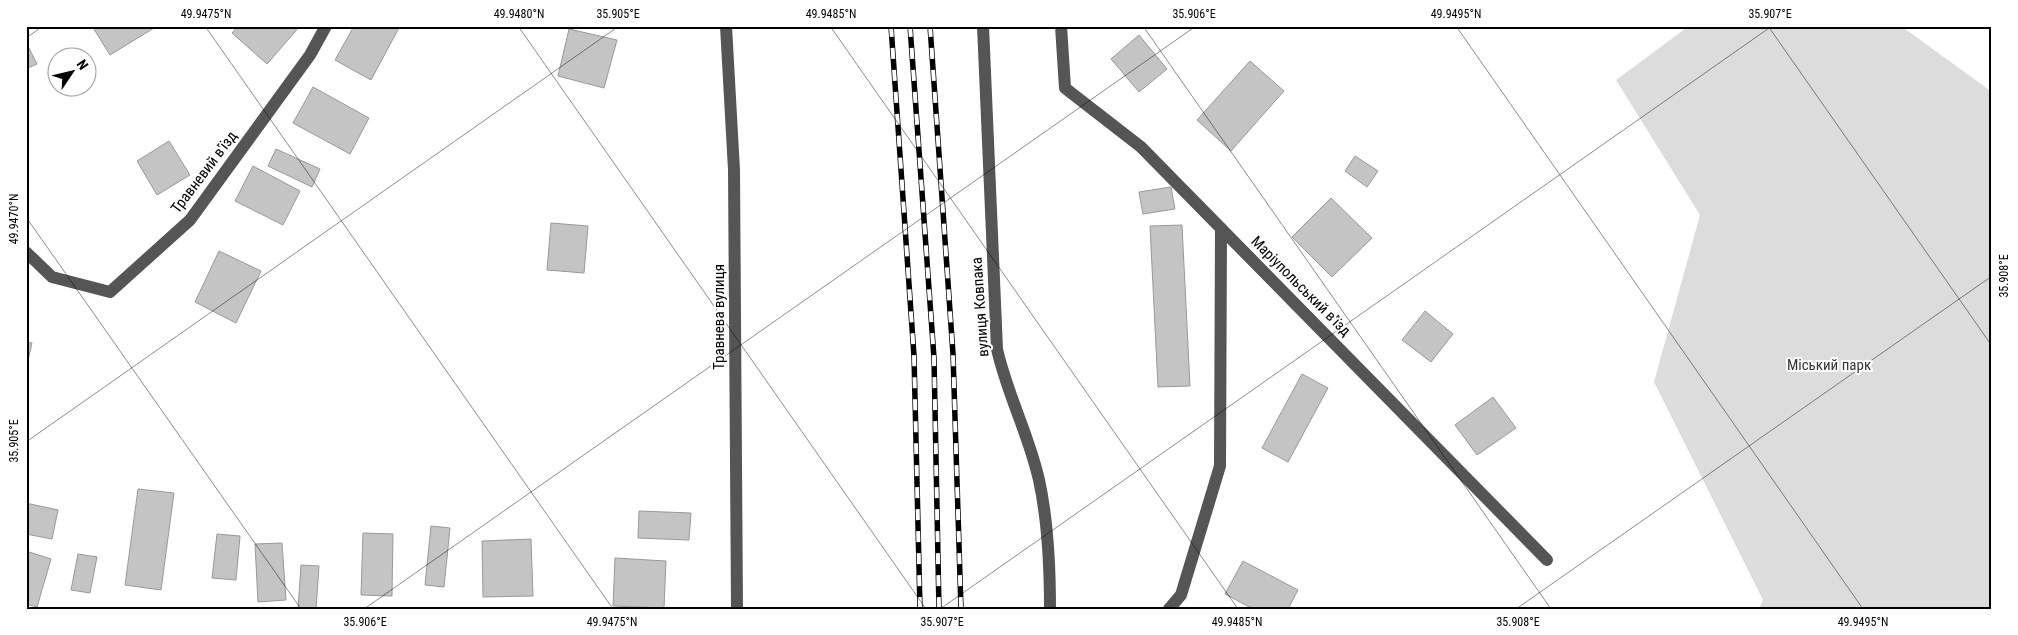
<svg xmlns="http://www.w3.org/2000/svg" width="2018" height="635" viewBox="0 0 2018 635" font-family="'Roboto Condensed',sans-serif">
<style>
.green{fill:#dcdcdc}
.building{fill:#c4c4c4;stroke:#999}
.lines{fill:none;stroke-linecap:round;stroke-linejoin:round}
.minor{stroke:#555;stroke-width:12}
.rail-casing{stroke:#000;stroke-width:5.5}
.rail{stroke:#fff;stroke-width:4;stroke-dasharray:11;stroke-linecap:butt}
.ticks{fill:none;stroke:#000;stroke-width:1;stroke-opacity:0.45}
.labels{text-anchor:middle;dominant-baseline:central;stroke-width:4;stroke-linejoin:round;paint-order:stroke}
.street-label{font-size:15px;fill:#000;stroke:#fff}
.park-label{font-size:15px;fill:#333;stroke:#fff}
.neatline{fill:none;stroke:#000;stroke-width:2}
.ticks-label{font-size:12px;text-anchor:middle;fill:#000}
</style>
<rect width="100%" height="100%" fill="#fff"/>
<path class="green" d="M1689,26H1901L1992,92V609H1759L1763,600L1654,382L1700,215L1616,80Z"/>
<path class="building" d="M92,26H153L154,28L110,55Z
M238,26H300L267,64L232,33Z
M354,26H400L371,80L335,60Z
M569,29L617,40L604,88L558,76Z
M1139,35L1167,69L1139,92L1111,59Z
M26,42L37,64L26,69Z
M1250,61L1284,91L1231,151L1197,120Z
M313,87L369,118L350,154L293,123Z
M169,141L190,175L157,195L137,161Z
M276,149L320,169L312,187L268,166Z
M1355,156L1378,171L1367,187L1345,171Z
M253,166L300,191L283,225L235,201Z
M1171,187L1175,209L1143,214L1139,192Z
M1331,198L1372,238L1332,277L1292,237Z
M551,223L588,226L584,273L547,270Z
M1182,225L1190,386L1158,387L1150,226Z
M219,251L261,271L236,323L195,302Z
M1425,311L1453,334L1431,362L1402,340Z
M26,342L32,343L26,369Z
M1302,374L1328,388L1288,462L1262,448Z
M1493,397L1516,428L1477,455L1455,425Z
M138,489L174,493L161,590L125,585Z
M26,503L58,510L52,539L26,534Z
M639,511L691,513L689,540L638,538Z
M431,526L450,528L444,587L425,585Z
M363,533L393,534L392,596L361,595Z
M217,534L240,536L236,580L212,578Z
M531,539L533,596L483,597L482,541Z
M282,543L286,600L258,602L255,544Z
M26,551L51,559L37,607L26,604Z
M78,554L97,557L90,593L71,590Z
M615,558L666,561L664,608L613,606Z
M1243,561L1298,590L1288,609H1253L1225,594Z
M301,565L319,566L316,609H298Z"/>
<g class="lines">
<path class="minor" d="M726,26L734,170L737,609
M983,26L997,349C1007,394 1029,435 1039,480C1048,521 1050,567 1050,609
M1061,26L1065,88L1141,147L1547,560
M26,252L52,277L110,292L190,220L310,55L326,26
M1169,609L1181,595L1220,466L1221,228"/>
<g class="rail-casing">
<path id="rail" d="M891,26L914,356L920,609
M910,26L934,358L939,609
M930,26L953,354L961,609"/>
</g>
<use href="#rail" class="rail"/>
</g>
<path class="ticks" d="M205,26L613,609M518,26L926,609M830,26L1238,609M1143,26L1551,609M1456,26L1863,609M1768,26L1992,346M26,38L43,26M26,217L301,609M26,442L619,26M364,609L1196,26M940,609L1772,26M1516,609L1992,276"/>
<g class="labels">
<g class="street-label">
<text transform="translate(204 172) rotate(-53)">Травневий в'їзд</text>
<text transform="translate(1301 286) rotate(45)">Маріупольський в'їзд</text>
<text transform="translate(980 307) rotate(-94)">вулиця Ковпака</text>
<text transform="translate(719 317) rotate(-90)">Травнева вулиця</text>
</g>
<g class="park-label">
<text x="1829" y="365">Міський парк</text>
</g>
</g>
<rect width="2018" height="635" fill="none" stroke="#ffffff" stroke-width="55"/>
<g transform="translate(72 72) rotate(55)"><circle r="24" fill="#ffffff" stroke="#999999"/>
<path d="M0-4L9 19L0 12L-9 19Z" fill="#000000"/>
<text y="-8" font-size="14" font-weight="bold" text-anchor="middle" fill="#000000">N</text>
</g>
<rect x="28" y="28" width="1962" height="580" class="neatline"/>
<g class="ticks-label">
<text x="206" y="18">49.9475°N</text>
<text x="519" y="18">49.9480°N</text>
<text x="618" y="18">35.905°E</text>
<text x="831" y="18">49.9485°N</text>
<text x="1194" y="18">35.906°E</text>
<text x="1456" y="18">49.9495°N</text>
<text x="1770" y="18">35.907°E</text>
<text transform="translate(14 219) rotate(-90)" y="4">49.9470°N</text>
<text transform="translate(2004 276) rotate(-90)" y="4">35.908°E</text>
<text transform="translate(14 441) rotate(-90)" y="4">35.905°E</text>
<text x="365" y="626">35.906°E</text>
<text x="612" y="626">49.9475°N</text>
<text x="942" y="626">35.907°E</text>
<text x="1237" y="626">49.9485°N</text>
<text x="1518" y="626">35.908°E</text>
<text x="1863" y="626">49.9495°N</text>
</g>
</svg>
